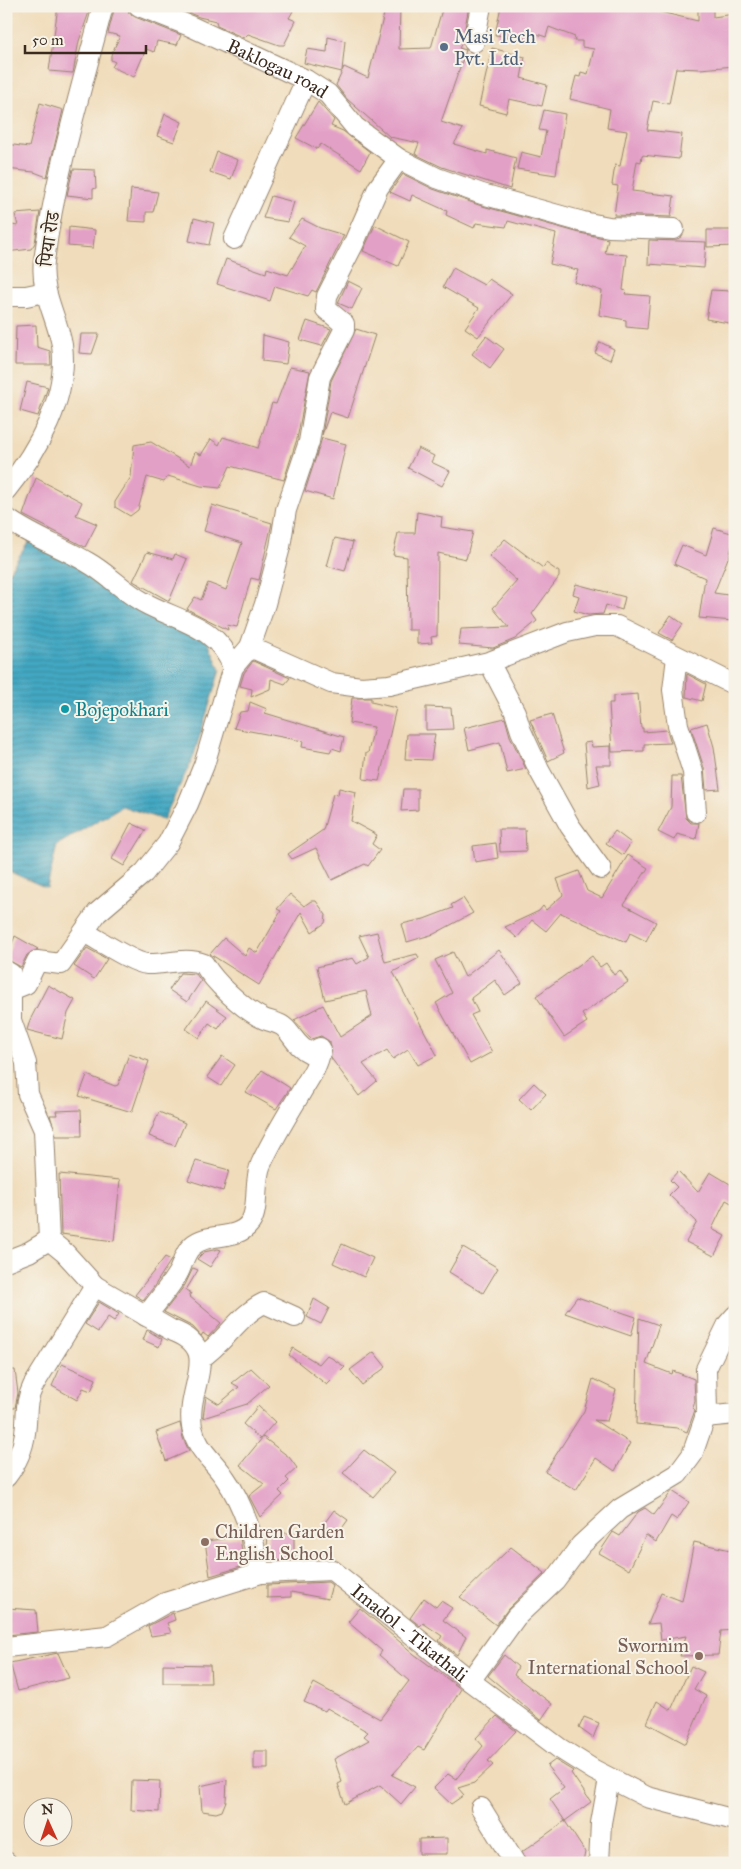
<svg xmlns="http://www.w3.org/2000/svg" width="741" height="1869" viewBox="0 0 741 1869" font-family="'IM FELL Great Primer','Noto Serif Devanagari',serif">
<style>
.water{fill:url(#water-rules);stroke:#3f6970}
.building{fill:#e3a0c7}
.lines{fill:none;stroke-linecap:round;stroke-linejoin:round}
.minor-casing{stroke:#96836c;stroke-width:22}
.minor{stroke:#fff;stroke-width:20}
.service-dot{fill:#5c6f8a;stroke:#f7f3e8;stroke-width:2}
.culture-dot{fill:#0f9aa8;stroke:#f7f3e8;stroke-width:2}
.education-dot{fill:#8d6e63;stroke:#f7f3e8;stroke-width:2}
.labels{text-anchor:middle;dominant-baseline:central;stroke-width:4;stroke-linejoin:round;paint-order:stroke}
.service-label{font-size:19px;fill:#4e5e75;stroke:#f7f3e8;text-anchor:start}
.street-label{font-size:19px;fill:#3b2a1e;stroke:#f7f3e8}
.culture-label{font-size:19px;fill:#0d838f;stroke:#f7f3e8;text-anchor:start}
.education-label{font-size:19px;fill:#785e54;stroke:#f7f3e8;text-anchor:start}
</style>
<defs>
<pattern id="water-rules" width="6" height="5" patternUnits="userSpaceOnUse" patternTransform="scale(1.25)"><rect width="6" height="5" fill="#43a8c3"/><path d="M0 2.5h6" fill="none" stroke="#39899e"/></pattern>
</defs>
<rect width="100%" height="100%" fill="#f7f3e8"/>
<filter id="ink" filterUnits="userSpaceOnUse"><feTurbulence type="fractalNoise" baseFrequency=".02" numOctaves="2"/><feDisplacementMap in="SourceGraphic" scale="10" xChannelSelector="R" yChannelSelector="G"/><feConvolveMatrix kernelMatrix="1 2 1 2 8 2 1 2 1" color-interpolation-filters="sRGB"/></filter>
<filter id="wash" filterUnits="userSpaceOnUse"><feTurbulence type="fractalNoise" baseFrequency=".0096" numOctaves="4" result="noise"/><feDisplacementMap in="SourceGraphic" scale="20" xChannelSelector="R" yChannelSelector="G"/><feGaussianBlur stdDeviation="1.12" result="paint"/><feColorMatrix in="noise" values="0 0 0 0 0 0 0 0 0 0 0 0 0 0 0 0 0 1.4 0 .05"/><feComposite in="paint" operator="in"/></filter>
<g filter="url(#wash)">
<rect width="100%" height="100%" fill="#f0dcba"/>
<path class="water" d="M30,540L208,641L220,670L193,758L163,820L122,806L57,845L47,888L6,870V576Z"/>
<g id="blocks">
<path class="building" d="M58,6H91L79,41L73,73L49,71Z
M115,6H127L129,13L135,17L181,35L177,45L157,41L154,52L146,49L134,77L112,67L115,62L111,60V55L120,36L108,33Z
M172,6H280L293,11L289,18L296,21L284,45H279L248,34L244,38L217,26L216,21L199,17Z
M386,6H400L399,49L431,48L443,6H469L462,43L459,48L466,50L441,122L463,129L454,144L487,154V150L516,158L510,189L442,167L415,154L419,143L390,137L347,99L336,85L342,72L304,63L307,49L327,52L328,37L345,41L342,71L344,67L368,78Z
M501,6H657L656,11L698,21V6H713V17L735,14V66L700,69L676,68L669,104L653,101L647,130L682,134L679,159L642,155L641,162L637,161L632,191L674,196L671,217L614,215L618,186L612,185L615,165L620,166L627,131L607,128L610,109L570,99L576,76L580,77L581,72L588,74L594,49L582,47V41H574L575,37L549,27L546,37L531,32L529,39L495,35Z
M492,48L525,57L521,78L547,85L542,106L509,99L506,113L479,106Z
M318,102L334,120L331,126L343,131L370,152L361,169L321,144L317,149L296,138Z
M40,103L63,110L47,177L34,172L6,169V144L29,147Z
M544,110L565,114L556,175L517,169L521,152L541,157L546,131L539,130Z
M165,114L182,122L174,142L157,136Z
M217,152L238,160L231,179L210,172Z
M73,169L95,170L96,188L93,189V198L67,195Z
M403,174L433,189L479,205L580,233L608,239L605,253L627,255L623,290L626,291L625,294L650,296L647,329L626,327V320L599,315L602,291L574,282L578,270L550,264L556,234L508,221L506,227L476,223L474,228L446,215L447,211L412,195L410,201L390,192Z
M131,189L158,192L153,212H146V222L128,221Z
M271,196L294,202L288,222L263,218Z
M40,212L35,243L31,249L6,252V224L18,226L15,214Z
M194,218L214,223L209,245L189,241Z
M302,219L320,228L344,235L316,292L312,290L308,296L275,286L270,301L217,284L226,259L266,273L267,268L288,275L305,246L289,237Z
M375,225L409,242L398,266L363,251Z
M69,227L95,230L93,248L68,246Z
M707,230H735V246L707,247Z
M649,240L706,242L704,268L648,264Z
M453,268L484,285L489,279L512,294L478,337L465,328L479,308L443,287Z
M348,281L362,288L352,309L338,303Z
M711,290L731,291L735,297V324L706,319Z
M307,321L331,329L322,346L300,340Z
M36,325L37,347L50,351L51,365H15L16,326Z
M356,329L375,335L348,418L330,412L322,435L331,381Z
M81,334H99L92,354L79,353Z
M263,335L289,342L286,364L262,361Z
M486,336L504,349L490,368L472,354Z
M600,342L614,349L610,360L595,353Z
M290,367L310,371L297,439L284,480L230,466L220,488L201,486L168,476L164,482L147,477L138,510L130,516L115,507V502L131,477L134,445L151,442L190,466L195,452L201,455L211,439L219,445L223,437L258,448L272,403L276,404Z
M27,382L48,387L38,416L20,411Z
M322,438L346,444L333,499L305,491Z
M418,448L434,456L431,462L450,471L442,486L408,468Z
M36,478L82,502L76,515L97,524L85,547L23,515Z
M212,505L272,523L259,580L251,578L237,627L227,625L228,630L187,609L195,597L201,600L208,583L226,590L242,543L204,531Z
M417,512L442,517L441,527L473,532L466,559L438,553L437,636L431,637L432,643L417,644V630H408L407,557L393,555L398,533H415Z
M714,528L735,534L729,558H728L714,593L735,596L733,621L699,618L705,578L674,564L682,545L706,555Z
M335,538L353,542L345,571L327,566Z
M505,539L543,568L546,563L559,572V577L532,614L537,621L515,639L493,648L459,645L461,629L509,627L493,608L517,581L489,556Z
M147,552L173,559L175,554L187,559L169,601L133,581Z
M576,584L625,597L622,610L606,605L603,614L588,615L574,611L579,596L573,594Z
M671,615L683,624L672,640L659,633Z
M253,661L290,678L285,684L271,679L270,689L251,697L252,689L240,686L244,673Z
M687,674L706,684L702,701L686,697Z
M638,694L641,728H643V732L667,730L671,743L644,744V751L612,752L609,703H613V696Z
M352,698H371V702L396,708L379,781L363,779L366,753H368L374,727L349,723Z
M250,702L267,709L265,713L344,737L341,751L332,748L330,752L302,747L303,741L234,728L240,712L248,711Z
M426,707L451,708L453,729L426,730Z
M552,714L564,753L548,761L530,720Z
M505,718L510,736L526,769L507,773L500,742L469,750L464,728Z
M707,723L714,747L720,789L706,790L704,768L691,728Z
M407,734H435L431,760L405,759Z
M591,742L592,747L611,746V765H596L600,784L588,787L584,743Z
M672,776H681L686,818L691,823H699L696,839L677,834L674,840L658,832L671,807Z
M339,788L356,792L351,821L377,835L372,844L380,850L368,866L365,864L332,880L316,848L292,859L288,854L323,830L333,794L338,795Z
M403,789H418V810L401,811Z
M131,823L146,830L124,866L112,859Z
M499,829H525L526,851L500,852Z
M615,831L631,843L623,855L606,843Z
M496,843L498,858L475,862L473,846Z
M628,855L648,868L624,905L656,922L646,941L630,933L626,942L561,913L546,931L532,920L517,938L505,927L539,911L543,906L546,910L563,895L557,879L579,871L587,891L602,898Z
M290,894L304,906L311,901H316L326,915L325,923L312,932L301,912L259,985L210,954L224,938L245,956L249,948L257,953L281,911L277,909Z
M463,898L473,913L434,934L407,942L402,924L424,919L453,908L451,905Z
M377,932L385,962L417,954L419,958L393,972L437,1055L418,1065L408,1049L393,1059L387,1050L363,1064L377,1081L359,1096L331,1058L330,1042L321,1036L311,1039L294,1020L323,1005L340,1037L372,1016L366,991L325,1000L317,967L353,958L357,964L369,957L359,936Z
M15,936L38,949L27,955L21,967L6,959Z
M87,948L107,959L94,979L74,966Z
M499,950L522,983L505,995L495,980L471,998L478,1012L471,1015L492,1052L470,1064L436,1003L452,993L435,960L453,952L465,977Z
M592,956L600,967L606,963L614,975L620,970L628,982L582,1014L587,1022L564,1037L536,996Z
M180,973L196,974L201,981L187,1002L169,990Z
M48,985L75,1000L68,1013L62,1039L27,1030L30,1020Z
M206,1001L227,1016L218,1029L209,1023L199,1038L186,1029Z
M129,1054L149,1061L132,1112L79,1096L87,1075L115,1086L118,1085Z
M222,1056L235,1065L221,1086L207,1077Z
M262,1070L290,1088L276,1109L246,1092Z
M534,1083L546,1094L531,1110L519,1099Z
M81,1110L82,1136H56L50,1115H57L56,1111Z
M159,1112L185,1123L175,1146L149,1136Z
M196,1161L229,1170L223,1191L188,1180Z
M678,1171L698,1192L710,1172L735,1187V1205L726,1200L712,1229L725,1236L714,1256L686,1242L697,1222L669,1195L677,1187L670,1180Z
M59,1174L120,1180L114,1241L61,1234Z
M342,1244L373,1258L364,1277L333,1263Z
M463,1247L498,1268L483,1293L449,1272Z
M218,1249L221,1250L210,1267L197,1259L204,1252Z
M165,1257L171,1260L153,1288L143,1300L135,1295Z
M193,1268L198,1270L186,1290L191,1293L189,1296L221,1323L208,1337L203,1333L201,1336L193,1327L164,1312L185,1285Z
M577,1297L636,1317L631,1336L565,1313Z
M314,1299L329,1308L321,1324L307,1317Z
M99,1302L119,1314L114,1321L108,1317L98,1332L85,1324Z
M639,1318L659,1325L646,1364L672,1374L673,1371L694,1379L695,1401L693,1408L695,1410L687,1432L677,1428L636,1424Z
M147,1330L162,1339L159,1347L143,1340Z
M293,1348L319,1364L327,1355L345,1367L327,1385L289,1355Z
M374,1352L386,1367L362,1385L350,1370Z
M62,1364L96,1379L91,1391L83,1388L77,1400L52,1386Z
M251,1368L269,1385L247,1404L203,1418L206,1396L219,1404L239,1387L232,1383Z
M6,1370H15L18,1393L15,1408H6Z
M593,1379L616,1390L607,1421L594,1420L630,1443L615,1471L596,1458L576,1490L545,1472L584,1411Z
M258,1406L275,1422L260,1439L243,1424Z
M180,1423L183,1438L189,1451L166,1461L156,1432Z
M263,1437L289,1457L297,1468L286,1478L289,1481L279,1491L283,1495L260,1517L249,1496L264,1484L240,1465Z
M364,1450L394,1473L373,1497L343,1473Z
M672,1491L689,1502L677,1520L671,1516L656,1542L646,1535L629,1570L599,1553L613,1532L620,1536L638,1512L645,1508L654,1515Z
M334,1510L348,1520L337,1535L323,1525Z
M268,1533H294V1560L270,1561L267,1549Z
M240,1537L244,1566L210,1576L205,1541Z
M694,1542L735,1551V1630L721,1631L718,1655L680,1656L686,1636L661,1640L659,1623L648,1624L661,1593L682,1601Z
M511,1547L545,1573L508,1609L496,1625L460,1597Z
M328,1582L332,1585L328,1599L291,1592V1597L267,1598V1585Z
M424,1598L436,1607L441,1601L452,1608L443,1620L466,1637L457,1655L439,1641L442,1636L423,1623L420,1626L410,1618Z
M6,1608L36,1610L38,1632L6,1635Z
M360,1608L414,1654L461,1689L424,1750L418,1747L392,1775L415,1787L401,1804L380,1785L345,1804L338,1784L342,1782L334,1759L369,1740L364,1736L368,1732L327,1708L325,1711L304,1702L314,1683L380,1719L409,1681L379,1655L382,1651L348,1622Z
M173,1613L175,1620L167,1623L171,1633L151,1636L148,1626Z
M58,1653L69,1678L18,1691L10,1663Z
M504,1655L518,1667L514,1675L552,1704L541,1720L488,1676Z
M163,1664L210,1665L211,1683H163Z
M691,1666L704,1672L694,1689L706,1696L686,1744L647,1723L657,1701L671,1710Z
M497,1716L516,1731L488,1761L493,1765L474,1783L458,1788L464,1795L451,1804L434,1788L448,1774L456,1779L483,1746L476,1738Z
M584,1717L599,1723L593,1738L579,1728Z
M254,1751H268V1769H254Z
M555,1760L573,1771L571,1773L591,1802L565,1821L550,1799L564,1788L547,1766Z
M132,1780L160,1781L159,1812L131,1810Z
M227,1780L226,1801L222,1811L216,1813L202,1811L200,1786Z
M565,1821L585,1852L583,1863H527L522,1852Z
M447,1838V1854H419V1839Z"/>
</g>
</g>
<g filter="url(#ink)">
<use href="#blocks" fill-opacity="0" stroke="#96836c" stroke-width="1"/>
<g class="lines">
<g class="minor-casing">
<g id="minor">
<path id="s1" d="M139,6L190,26L306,80L328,94L355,127L399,159L437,178L482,194L583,222L609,227L674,229"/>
<path d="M474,42L481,6"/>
<path d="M234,239L306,80"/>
<path d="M6,296H26L45,292"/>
<path d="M6,490C37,452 69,397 62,345C57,317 40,291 44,261C55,175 81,90 103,6"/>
<path d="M6,518C32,537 60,546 87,562C107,573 123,591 143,602C179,622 217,625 233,667"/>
<path d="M250,647L331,683L361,687L389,685L489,662L567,632L595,626H617L735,685"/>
<path d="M677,657L673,690L678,725L693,772L696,812"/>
<path d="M489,662L515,712L521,731L539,770L570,826L601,869"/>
<path d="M84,932C99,940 133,963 147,964C167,965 184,956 204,964C214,982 244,1010 264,1019C271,1022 279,1022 285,1028C294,1037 297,1047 310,1053L320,1048L321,1050C316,1071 310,1076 300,1094C286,1117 272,1140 261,1164C253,1182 260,1209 250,1223C236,1242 208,1231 192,1246C184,1253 183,1264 178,1273C169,1288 157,1302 146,1316"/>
<path d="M6,971L11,974V1020L26,1063L28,1094L44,1130L49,1240L65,1253L95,1286L171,1330C225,1349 185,1386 192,1427C197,1450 213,1460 225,1478C245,1506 253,1539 261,1573"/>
<path d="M11,990L26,984L37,961L61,964L97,913L144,873L168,843L188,804L204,765L233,667L250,647L265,604L280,547L286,510L309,442L320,377L344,330V324L326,309L327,296L353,245L378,188L399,159"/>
<path d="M6,1261L29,1252L49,1240"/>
<path d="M201,1358C225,1342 239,1315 264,1303L295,1317"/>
<path d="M705,1417L735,1414"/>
<path d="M6,1477C16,1464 23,1450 25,1433C28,1414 24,1405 33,1386L95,1286"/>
<path id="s2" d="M6,1647L107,1636L165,1603L261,1573L332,1570L470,1681L559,1748L594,1770L647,1797L735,1820"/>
<path d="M470,1681L516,1617L555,1580L581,1545L620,1509L678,1474L692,1455L707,1412L706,1369L728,1324L735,1316"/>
<path d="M481,1808L515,1863"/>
<path d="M6,1862L7,1863"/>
<path d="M599,1863L601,1823L609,1779"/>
</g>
</g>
<use href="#minor" class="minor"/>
</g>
</g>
<circle class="service-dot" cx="444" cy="47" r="5"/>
<circle class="culture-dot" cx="65" cy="709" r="5"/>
<g class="education-dot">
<circle cx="205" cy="1542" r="5"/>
<circle cx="699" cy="1656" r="5"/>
</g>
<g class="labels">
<g class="service-label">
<text x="454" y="36">Masi Tech<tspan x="454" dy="22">Pvt. Ltd.</tspan></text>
</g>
<g class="street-label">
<text stroke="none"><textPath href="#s1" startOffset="152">Baklogau road</textPath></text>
<text transform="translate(49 239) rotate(-82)">पिया रोड</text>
<text stroke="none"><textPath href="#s2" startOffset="440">Imadol - Tikathali</textPath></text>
</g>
<g class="culture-label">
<text x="75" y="709">Bojepokhari</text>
</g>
<g class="education-label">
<text x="215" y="1531">Children Garden<tspan x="215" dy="22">English School</tspan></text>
<text x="689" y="1645" text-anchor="end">Swornim<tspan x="689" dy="22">International School</tspan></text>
</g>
</g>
<rect width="741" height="1869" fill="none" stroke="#f7f3e8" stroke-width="25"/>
<g transform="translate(48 1822) rotate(357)"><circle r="24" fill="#f7f3e8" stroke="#aca397"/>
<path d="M0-4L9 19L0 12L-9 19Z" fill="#c8321e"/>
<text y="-8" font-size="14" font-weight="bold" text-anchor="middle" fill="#3b2a1e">N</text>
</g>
<path d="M25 45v8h121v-8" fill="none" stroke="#3b2a1e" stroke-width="2.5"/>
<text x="32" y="45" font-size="15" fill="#3b2a1e" stroke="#f7f3e8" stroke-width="4" paint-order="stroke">50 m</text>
</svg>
